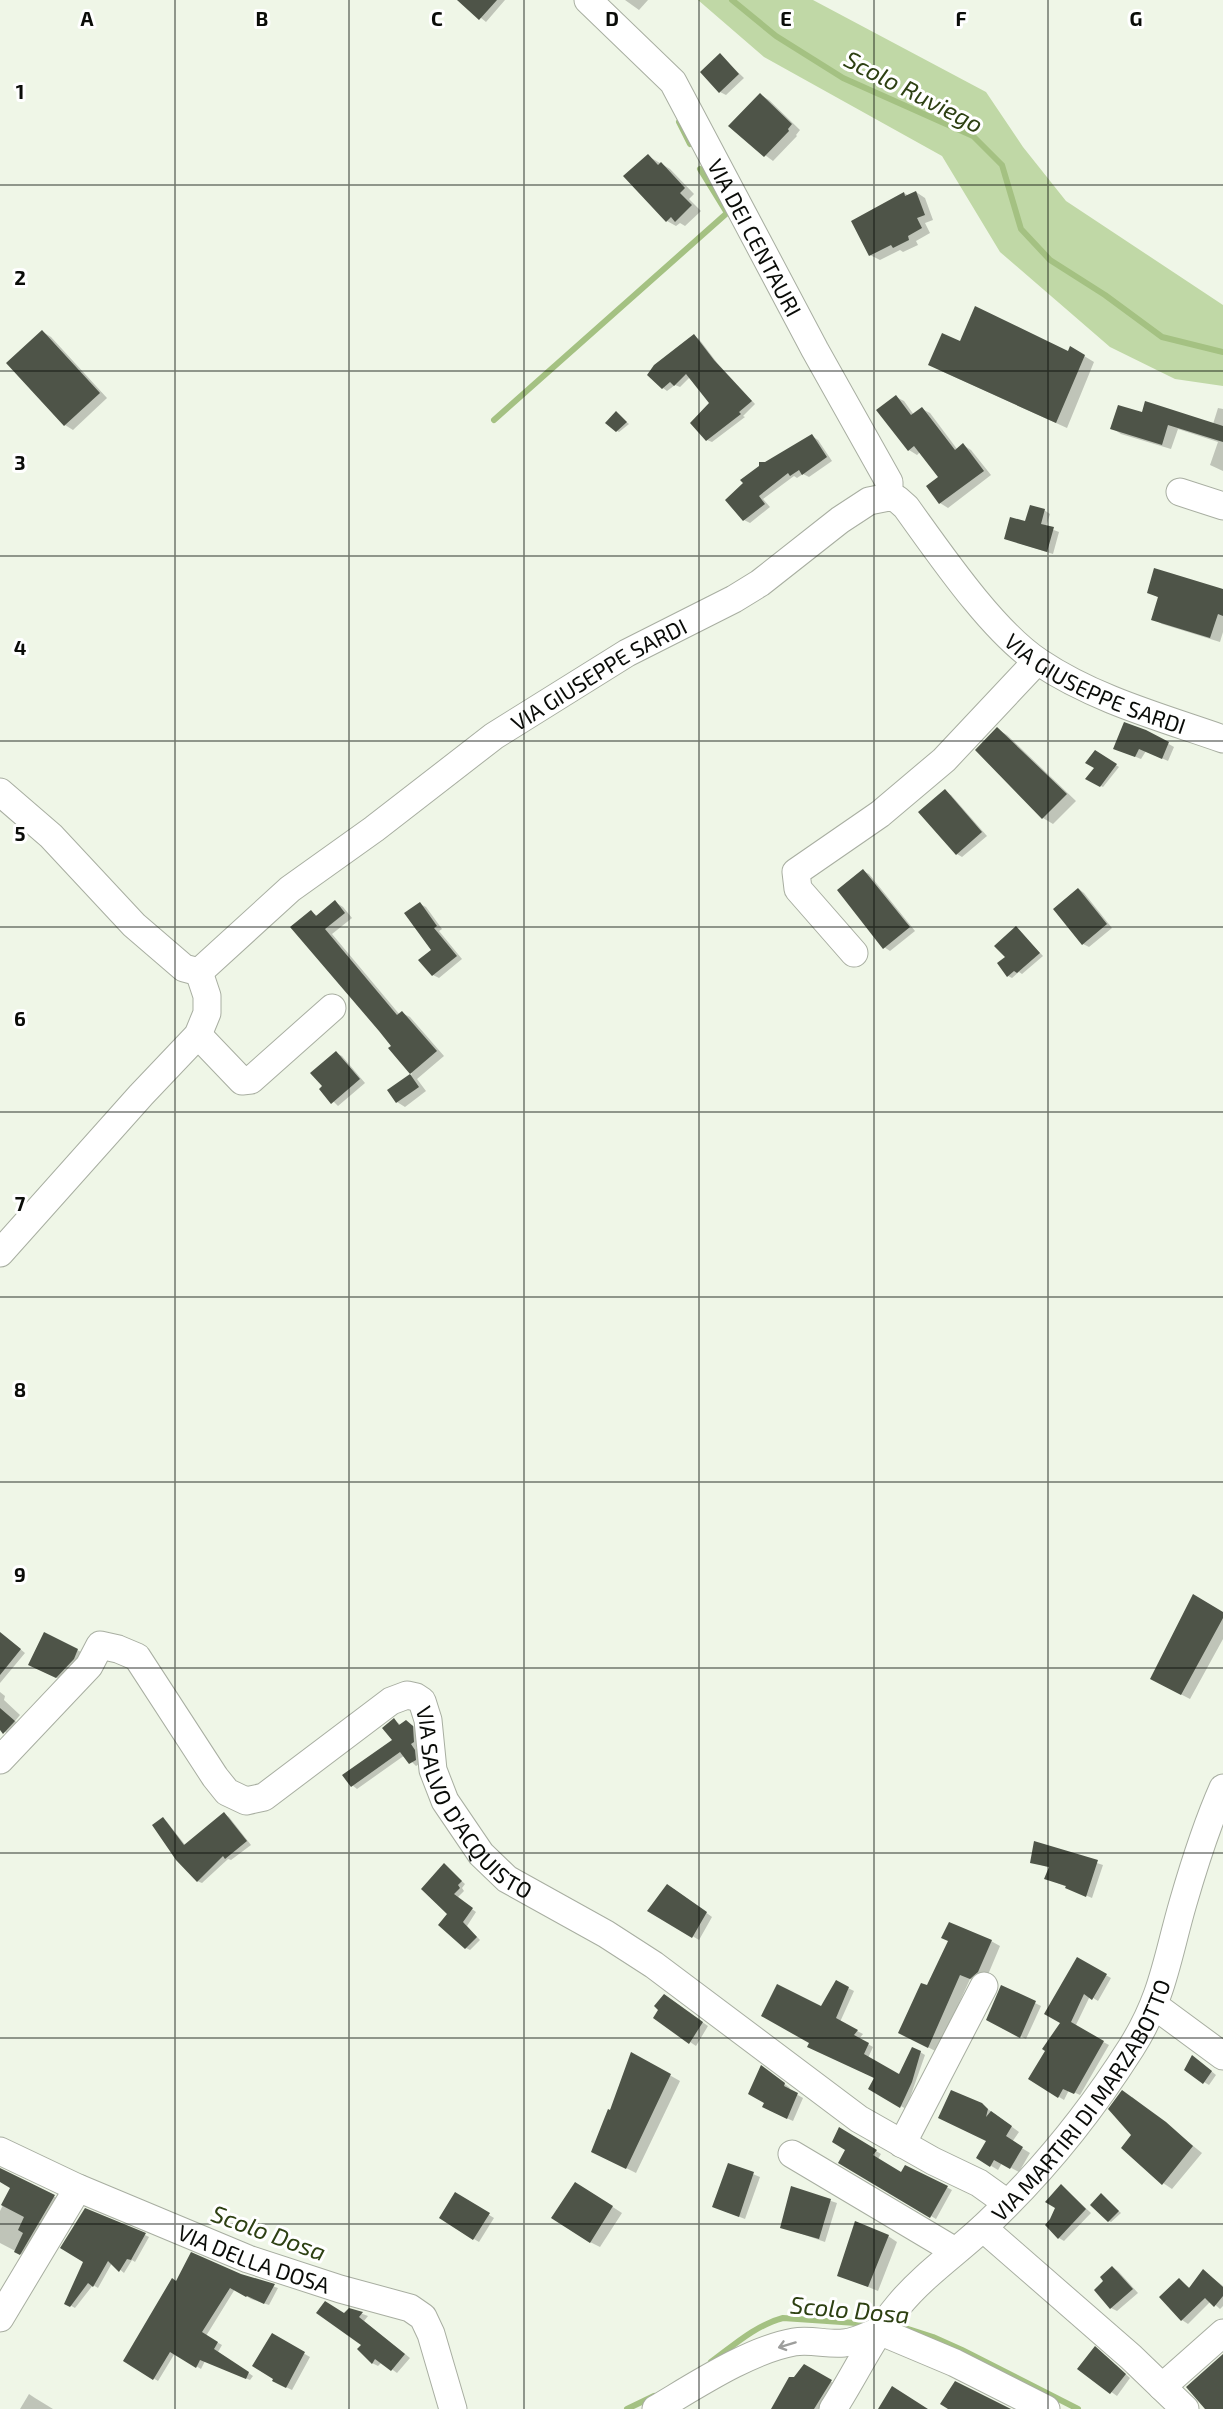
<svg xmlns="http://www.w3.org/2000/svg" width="1223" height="2409" viewBox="0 0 1223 2409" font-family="'Exo 2',sans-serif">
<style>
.green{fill:#c0d8a6}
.shadow{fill:#0003}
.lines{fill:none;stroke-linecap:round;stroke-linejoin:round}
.stream{stroke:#a4c182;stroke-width:6}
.building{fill:#4e5448}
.minor-casing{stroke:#a8aea1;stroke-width:29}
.minor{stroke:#fff;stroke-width:27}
.oneway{stroke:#9d9e9c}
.grid{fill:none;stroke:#0a0c08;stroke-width:1.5;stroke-opacity:0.55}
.labels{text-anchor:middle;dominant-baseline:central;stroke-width:6;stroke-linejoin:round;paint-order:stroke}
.street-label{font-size:22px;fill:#0a0c08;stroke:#fff}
.water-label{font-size:24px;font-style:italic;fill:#2d4012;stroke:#fff}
.grid-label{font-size:20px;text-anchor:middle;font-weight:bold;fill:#0a0c08;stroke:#fff;stroke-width:6;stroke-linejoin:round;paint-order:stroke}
</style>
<rect width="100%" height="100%" fill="#eff6e7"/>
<path class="green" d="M698,0H813L986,92L1023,147L1066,201L1223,305V386L1175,379L1110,347L1000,252L942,156L764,57Z"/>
<path class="shadow" d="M459,0H505L486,22Z
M625,0H648L639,10Z
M720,55L744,78L726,95L720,92Z
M761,95L769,100L800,130L796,135L797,136L773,161L765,155Z
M648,156L670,169L694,194L689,199L701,211L685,226L680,223L676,226L667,221Z
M916,192L925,198L933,220L925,223L930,233L916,241L918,245L903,252L900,250L880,260L870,255L853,222L904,193L909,196Z
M43,332L51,337L107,398L73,430L65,425L8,363Z
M694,336L699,339L718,364L755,404L743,416L745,417L712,442L707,440L711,403L690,377L680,387L675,385L667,391L663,388Z
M961,343L1069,353L1071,348L1094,362L1067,428L939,370Z
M896,397L904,401L914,415L922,409L930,413L957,449L963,445L971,450L991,475L948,508L940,503L928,487L940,477L920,452L917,455L909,450Z
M1218,408L1223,409V471L1210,465L1218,442L1178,429L1171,449L1121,434L1112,428L1143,414L1213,424Z
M618,415L629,424L619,432L617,431Z
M812,436L818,440L832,461L809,477L803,474L797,478L794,476L763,499L770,507L750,523L744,520L727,500Z
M1044,510L1050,514L1046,527L1059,532L1053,554L1006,539Z
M1223,591V632L1220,642L1162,624L1153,619L1159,598L1149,592Z
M997,729L1007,735L1076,801L1053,824L1043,818L977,750Z
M1146,731L1174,747L1168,761L1146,751L1141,759L1121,751Z
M1095,752L1119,767L1103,787L1087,779L1096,768Z
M945,791L951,795L987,836L962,857L957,854Z
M863,871L869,874L915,931L890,951L884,947Z
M1079,889L1084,893L1112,928L1089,947L1083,944Z
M335,902L343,907L352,918L332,934L400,1015L402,1013L410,1017L444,1056L417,1079L426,1091L405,1107L397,1102L389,1090L412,1074L390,1049L393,1046L311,912L318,916Z
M420,904L426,907L442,929L439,931L462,959L439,978L433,975V950Z
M1016,928L1043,956L1022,974L1019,972L1012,978L1008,976L1007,957Z
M336,1053L342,1056L365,1083L338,1106L321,1089L324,1086Z
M1223,1613V1639L1190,1699L1161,1684Z
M45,1634L83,1653L62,1680L36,1668Z
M8,1639L25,1653L0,1683V1640Z
M0,1692L5,1696L4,1700L20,1715L15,1721L19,1725L9,1735L0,1728Z
M394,1720L401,1725H412L418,1730L419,1745L416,1747L420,1755L421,1763L416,1766L405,1755L357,1789L352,1785L394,1741Z
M224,1814L229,1817L251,1845L231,1860L228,1859L202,1883L197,1881L163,1819L167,1822L186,1846Z
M1035,1843L1103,1865L1092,1898L1046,1878L1050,1868L1032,1862Z
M444,1865L465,1884L462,1888L464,1891L457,1898L476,1912L467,1926L480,1940L470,1950L466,1948L450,1914Z
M674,1889L712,1917L699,1940L649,1910Z
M991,1941L1000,1946L987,1977L980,1983L970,1979L937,2052L900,2032L928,1987Z
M1077,1959L1111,1978L1098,2001L1090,1996L1075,2027L1109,2045L1080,2095L1069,2090L1064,2100L1030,2079L1062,2023Z
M836,1982L854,1991L840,2022L863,2034L859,2039L873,2047L868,2058L899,2076L920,2052L925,2055L906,2109L870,2088L875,2078L821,2008Z
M670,2000L708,2026L696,2046L690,2042Z
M1035,2003L1041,2006L1026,2039L988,2019Z
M632,2054L680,2081L636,2173L602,2156L611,2112Z
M1198,2060L1216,2075L1209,2085L1204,2082Z
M767,2071L790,2088L789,2090L803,2098L793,2121L769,2110L766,2102Z
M1132,2097L1202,2153L1172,2189L1163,2183L1133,2135Z
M981,2104L1019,2132L1012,2142L1030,2153L1019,2172L1002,2163L998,2170L978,2158L988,2141Z
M840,2129L881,2154L878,2159L902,2174L916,2171L952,2190L936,2219L840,2162L847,2150Z
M729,2164L760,2177L745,2219L714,2207Z
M0,2170L59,2199L25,2256L0,2243V2211L12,2187L0,2180Z
M1062,2186L1091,2213L1064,2241L1059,2238L1052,2220Z
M792,2188L837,2203L825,2242L782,2227Z
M585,2189L622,2213L600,2247L590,2242Z
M455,2194L494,2218L479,2242L474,2239Z
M1104,2197L1121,2213L1111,2222L1109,2221Z
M145,2235L149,2237L135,2262L132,2260L124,2273L112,2263L98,2288L93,2285L75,2308L66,2303L85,2262Z
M888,2236L897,2242L878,2291L839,2275Z
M1112,2267L1118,2271L1138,2293L1117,2311L1111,2308L1106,2281Z
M1204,2271L1223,2286V2306L1220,2309L1211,2301L1188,2324L1182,2320L1161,2297L1179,2280L1190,2288Z
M240,2275L278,2288L269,2305L251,2299L235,2289L206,2336L222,2345L218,2352L253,2376L250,2380L205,2361L201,2369L175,2353L158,2381L125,2361L177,2283Z
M349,2309L368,2316L364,2321L410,2358L397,2373L382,2362L378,2366L372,2363L345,2315Z
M272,2335L310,2357L292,2390L274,2381Z
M1101,2352L1130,2378L1117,2396L1079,2369Z
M804,2366L840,2387L826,2409H773Z
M29,2394L35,2398L53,2409H20Z"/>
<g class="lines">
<path class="stream" d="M732,0L776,36L843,78L973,136L1002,165L1021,229L1050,260L1105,295L1162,337L1223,352
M679,122L690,144
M494,420L727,213L700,169
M899,2326L933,2337L962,2350L1078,2409
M711,2362C734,2345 756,2325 783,2318L871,2324
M627,2409L654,2396"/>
</g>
<path class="building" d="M457,0H497L479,20Z
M720,53L739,74L719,93L700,72Z
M760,93L792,124L788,129L789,131L764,157L728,126Z
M648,154L658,165L661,162L685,188L680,193L692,205L675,222L671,217L666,222L623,176Z
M916,191L925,215L917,218L922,228L908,236L909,240L893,248L891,245L869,256L851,221L904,192L905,196Z
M975,306L1068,351L1070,346L1085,355L1056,423L928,365L942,333L960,341Z
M42,330L100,393L64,426L6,363Z
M694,334L714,360L752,401L739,412L741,414L706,441L690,423L709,403L686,374L674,386L670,382L662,389L647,375L654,365Z
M896,395L911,415L922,407L955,450L963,443L984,471L939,504L926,486L938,477L914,446L908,451L876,410Z
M1145,401L1223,426V442L1168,425L1162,445L1110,429L1118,405L1142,412Z
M616,411L627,422L616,432L605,423Z
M812,434L827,457L802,475L799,470L790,476L788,473L759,496L765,504L743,521L725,500L743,483L740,480L759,466V462H765Z
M1030,505L1045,509L1041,524L1054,527L1047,552L1004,539L1010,517L1025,521Z
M1154,568L1223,589V616L1218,614L1210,638L1151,620L1158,597L1147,593Z
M1124,722L1146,730L1169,742L1162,759L1139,749L1135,757L1113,749Z
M997,727L1067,794L1042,819L975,750Z
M1095,750L1117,764L1100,787L1085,779L1094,768L1085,763Z
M945,789L982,832L956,855L918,812Z
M863,869L910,927L883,949L837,890Z
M1078,888L1107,924L1082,945L1053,909Z
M335,900L345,913L325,929L397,1015L402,1011L437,1051L410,1074L419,1087L396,1103L387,1090L410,1074L388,1048L391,1046L379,1031L290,927L311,910L316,916Z
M420,902L437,926L434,928L457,956L432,976L418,960L431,950L404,913Z
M1016,926L1040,953L1017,973L1014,971L1007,977L997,963L1005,957L994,946Z
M336,1051L360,1079L331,1104L319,1089L322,1086L310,1073Z
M1193,1594L1223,1612V1618L1181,1695L1150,1679Z
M0,1632L21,1649L0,1675Z
M44,1632L78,1649L74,1659L56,1678L28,1665Z
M0,1708L15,1721L3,1734L0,1730Z
M394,1718L399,1725L406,1720L413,1726L414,1742L411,1744L415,1750L416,1760L409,1764L400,1752L351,1787L342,1775L392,1740L382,1728Z
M224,1812L247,1841L225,1859L223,1856L197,1882L176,1860L152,1825L163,1817L184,1845Z
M1034,1841L1098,1860L1086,1897L1065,1888L1066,1886L1044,1879L1049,1867L1030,1863Z
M444,1863L462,1881L458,1885L460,1888L454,1894L473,1908L463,1922L477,1937L465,1949L438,1925L447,1914L421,1889Z
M667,1884L707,1912L692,1938L647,1911Z
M949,1922L992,1940L978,1972L970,1979L960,1975L928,2048L898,2033L921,1983L927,1985L948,1941L941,1938Z
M1077,1957L1107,1974L1092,2000L1084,1994L1071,2022L1104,2041L1074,2094L1063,2089L1058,2098L1028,2079L1045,2051L1042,2049L1060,2023L1044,2014Z
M836,1980L849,1987L836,2018L858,2030L854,2035L869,2043L864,2054L899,2074L912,2047L921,2051L912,2082L900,2108L868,2089L874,2078L807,2047L809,2043L761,2016L777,1984L821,2006Z
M1001,1985L1036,2001L1020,2038L986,2020Z
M664,1994L703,2022L689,2044L653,2018L658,2010L654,2006Z
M631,2052L671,2074L626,2169L591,2152L608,2109L610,2110Z
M1192,2055L1212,2071L1203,2084L1184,2070Z
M761,2065L785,2083L784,2086L798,2093L787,2119L762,2107L764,2103L748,2094Z
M951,2090L982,2103L988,2109L986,2117L991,2111L1012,2126L1006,2136L1023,2147L1010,2169L994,2160L990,2167L976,2158L986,2141L938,2118Z
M1122,2090L1166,2122L1193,2146L1162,2185L1121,2148L1131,2135L1108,2109Z
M839,2127L877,2150L873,2155L901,2172L905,2165L948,2186L930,2218L838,2163L845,2150L832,2142Z
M728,2163L754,2172L739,2217L712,2207Z
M0,2168L55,2195L20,2255L14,2252L23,2233L18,2230L24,2217L1,2205L10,2188L0,2182Z
M575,2182L613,2206L590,2243L551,2218Z
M1061,2184L1086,2209L1058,2239L1045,2225L1050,2219L1055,2208L1045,2202Z
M791,2186L831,2199L819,2239L780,2228Z
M455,2192L490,2213L473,2240L439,2218Z
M1101,2193L1119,2211L1108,2222L1090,2205Z
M85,2208L146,2233L131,2260L127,2259L119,2272L108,2261L93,2287L88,2283L70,2307L64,2304L83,2262L60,2248Z
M855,2221L889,2235L868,2287L837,2276Z
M191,2252L241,2274L275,2284L264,2304L247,2296L246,2297L230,2288L202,2332L218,2342L214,2349L249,2372L246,2379L200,2360L196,2368L170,2352L153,2380L123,2361L172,2278L176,2281Z
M1112,2266L1133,2289L1110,2309L1094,2290L1103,2281L1100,2277Z
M1203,2269L1223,2287V2296L1214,2307L1205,2298L1181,2321L1159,2297L1179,2278L1189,2288Z
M325,2301L344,2313L349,2308L363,2312L359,2317L405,2354L391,2371L375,2359L372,2364L357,2349L361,2345L316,2313Z
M272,2333L305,2352L286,2388L272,2381L273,2379L252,2366Z
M1095,2346L1126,2374L1110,2394L1077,2369Z
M1223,2354V2409H1205L1186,2387Z
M804,2364L832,2380L814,2409H771L789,2377H794Z
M955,2381L1011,2409H948L940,2404Z
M892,2386L928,2409H878Z"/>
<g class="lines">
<g class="minor-casing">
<g id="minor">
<path id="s1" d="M588,0L673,82L815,350L884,473L889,482V497"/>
<path d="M1180,492L1223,506"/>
<path d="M0,792L51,836L134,925L184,968L199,972"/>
<path d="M854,953L798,889L796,872L880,814L944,760L1037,661"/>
<path id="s2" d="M199,972L290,889L374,829L494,736L627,653L734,599L760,583L840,520L869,501L889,497L897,499L906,507C940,554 992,631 1039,662C1094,699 1160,717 1223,739"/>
<path d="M198,1035L242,1081L251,1080L332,1008"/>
<path d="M0,1253L141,1095L198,1035L207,1013V996L199,972"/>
<path id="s3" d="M0,1760L89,1666L100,1645L118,1649L137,1657L215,1777L227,1792L246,1801L264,1797L391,1701L407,1695L416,1697L422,1701L428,1720L433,1770L445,1801L481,1854L507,1879L606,1934L654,1965L859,2119L933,2161L979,2183L1007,2203"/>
<path d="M1155,2006L1223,2056"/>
<path d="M902,2144L984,1986"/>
<path id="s4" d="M0,2151L78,2188L248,2259L340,2289L410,2308L423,2317L431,2334L453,2409"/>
<path d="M792,2154L955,2251"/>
<path d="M983,2228L1131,2357L1185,2409"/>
<path d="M0,2318L78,2188"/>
<path d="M879,2331L955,2363L1046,2409"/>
<path d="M1162,2387L1223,2333"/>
<path d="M656,2409C695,2386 749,2350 794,2342C811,2339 828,2345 844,2343C856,2342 869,2335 879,2331"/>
<path id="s5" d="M833,2409C855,2375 872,2337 898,2306C924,2274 959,2251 988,2223C1043,2171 1091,2111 1131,2048C1163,1998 1167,1958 1183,1903C1194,1865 1207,1824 1223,1788"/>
</g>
</g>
<use href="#minor" class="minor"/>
</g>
<defs><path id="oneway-shaft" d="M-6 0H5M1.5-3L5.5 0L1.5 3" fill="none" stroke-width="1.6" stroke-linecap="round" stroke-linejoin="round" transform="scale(1.5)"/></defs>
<use class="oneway" href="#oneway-shaft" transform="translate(787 2345) rotate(163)"/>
<path class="grid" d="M175,0V2409M349,0V2409M524,0V2409M699,0V2409M874,0V2409M1048,0V2409M0,185H1223M0,371H1223M0,556H1223M0,741H1223M0,927H1223M0,1112H1223M0,1297H1223M0,1482H1223M0,1668H1223M0,1853H1223M0,2038H1223M0,2224H1223"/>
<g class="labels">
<g class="street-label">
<text stroke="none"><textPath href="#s1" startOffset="294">VIA DEI CENTAURI</textPath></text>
<text stroke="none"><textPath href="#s2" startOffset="500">VIA GIUSEPPE SARDI</textPath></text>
<text stroke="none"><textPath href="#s2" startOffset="1128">VIA GIUSEPPE SARDI</textPath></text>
<text stroke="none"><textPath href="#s3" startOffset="705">VIA SALVO D'ACQUISTO</textPath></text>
<text stroke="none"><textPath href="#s5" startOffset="400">VIA MARTIRI DI MARZABOTTO</textPath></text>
<text stroke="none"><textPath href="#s4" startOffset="276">VIA DELLA DOSA</textPath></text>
</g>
<g class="water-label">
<text transform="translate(914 91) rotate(27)">Scolo Ruviego</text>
<text transform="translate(269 2232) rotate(20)">Scolo Dosa</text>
<text transform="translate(850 2309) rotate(5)">Scolo Dosa</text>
</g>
</g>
<g class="grid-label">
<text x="87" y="26">A</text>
<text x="262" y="26">B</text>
<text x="437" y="26">C</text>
<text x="612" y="26">D</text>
<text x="786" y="26">E</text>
<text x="961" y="26">F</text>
<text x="1136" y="26">G</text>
<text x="20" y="99">1</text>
<text x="20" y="285">2</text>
<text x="20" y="470">3</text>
<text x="20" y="655">4</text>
<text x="20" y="841">5</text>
<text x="20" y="1026">6</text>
<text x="20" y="1211">7</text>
<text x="20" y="1397">8</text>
<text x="20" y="1582">9</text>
</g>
</svg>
